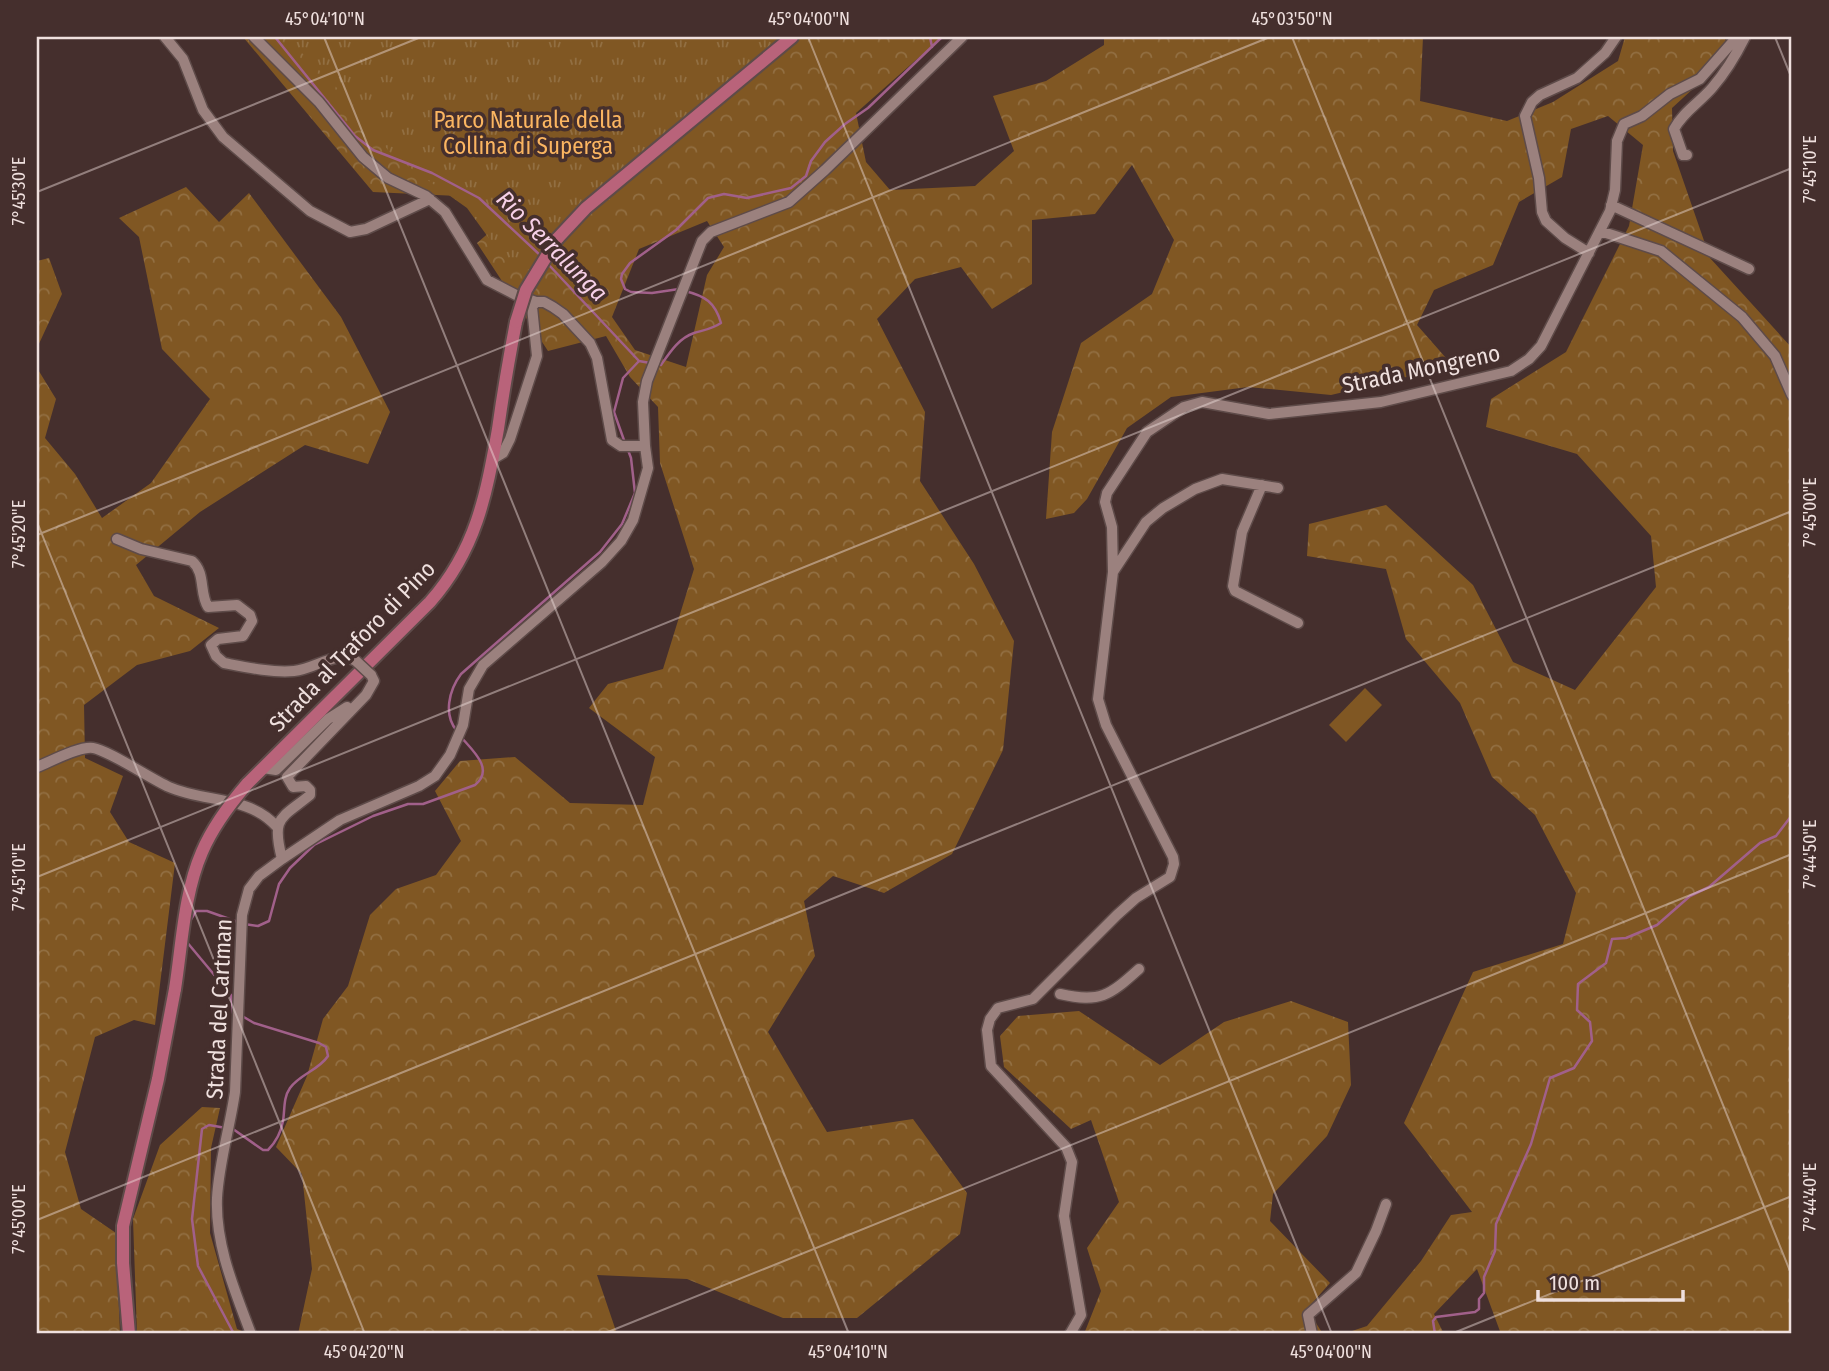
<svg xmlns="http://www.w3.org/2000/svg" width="1829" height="1371" viewBox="0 0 1829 1371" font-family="'Fira Sans Condensed',sans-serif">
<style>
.forest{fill:url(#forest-crowns);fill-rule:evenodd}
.park{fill:url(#park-tufts)}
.pitch{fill:#805723}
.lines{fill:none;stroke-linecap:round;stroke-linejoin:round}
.stream{stroke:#a1608a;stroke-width:2.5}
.minor-casing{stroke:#5e4b49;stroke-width:13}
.major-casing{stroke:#5e4b49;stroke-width:16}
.minor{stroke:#9b817e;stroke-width:10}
.major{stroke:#b9637a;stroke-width:12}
.minor-bridge-casing{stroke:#5e4b49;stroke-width:13;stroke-linecap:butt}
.major-bridge-casing{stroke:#5e4b49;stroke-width:16;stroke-linecap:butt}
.minor-bridge{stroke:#9b817e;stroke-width:10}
.major-bridge{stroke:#b9637a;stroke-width:12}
.ticks{fill:none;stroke:#efe0de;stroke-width:2;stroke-opacity:0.45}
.labels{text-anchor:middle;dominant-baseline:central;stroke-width:7;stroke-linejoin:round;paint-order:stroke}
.park-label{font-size:23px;fill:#fbb561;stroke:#452f2d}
.street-label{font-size:23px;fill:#efe0de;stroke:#452f2d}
.water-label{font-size:24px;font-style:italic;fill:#f7d1e8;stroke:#452f2d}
.neatline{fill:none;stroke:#efe0de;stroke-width:2.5}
.ticks-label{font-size:18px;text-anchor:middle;fill:#efe0de}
</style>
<defs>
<pattern id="forest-crowns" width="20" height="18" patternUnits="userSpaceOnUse" patternTransform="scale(1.75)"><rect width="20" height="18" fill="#805723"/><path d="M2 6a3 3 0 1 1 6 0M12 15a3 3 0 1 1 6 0" fill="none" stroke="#926f42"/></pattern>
<pattern id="park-tufts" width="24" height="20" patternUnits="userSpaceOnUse" patternTransform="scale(1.75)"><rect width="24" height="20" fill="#805723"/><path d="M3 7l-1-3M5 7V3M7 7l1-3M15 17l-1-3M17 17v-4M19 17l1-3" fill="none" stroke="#926f42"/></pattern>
</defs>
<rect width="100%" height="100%" fill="#452f2d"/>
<path class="forest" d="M243,37H475L500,198L373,192Z
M742,37H942L856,113L866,162L890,190L975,186L1014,151L993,96L1046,81L1104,45V37H1423L1420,101L1507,121L1553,102L1618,61L1625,37H1725L1728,57L1672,108L1673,151L1710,258L1792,348V1334H1501L1477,1269L1434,1314L1444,1334H1343L1367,1326L1421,1261L1451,1215L1472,1212L1404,1123L1473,972L1563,944L1576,893L1535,815L1492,777L1460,703L1406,639L1386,569L1307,556L1309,524L1386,505L1473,585L1513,662L1575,690L1656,587L1651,536L1577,454L1486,427L1491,399L1566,352L1629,226L1643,145L1608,116L1571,129L1562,177L1519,202L1493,265L1434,290L1417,325L1453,366L1331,395L1248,387L1171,397L1127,428L1087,499L1074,513L1046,519L1052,432L1081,343L1152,294L1174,240L1132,165L1095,214L1032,220V284L992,309L961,267L915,279L877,319L925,412L920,481L974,564L1014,641L1003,750L952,854L884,893L833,876L804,901L815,956L768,1032L827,1132L913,1119L967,1193L960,1234L857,1318H783L687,1279L597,1275L617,1334H298L312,1269L302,1174L276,1147L307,1076L323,1019L348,986L370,915L396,889L436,875L461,841L435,791L460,761L515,757L570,803L643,805L655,757L589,708L608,684L663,669L694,569L660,463L658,407L630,377L606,336L548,351L477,243L514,211ZM707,221L724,247L707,275L686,367L635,350L612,317L639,249Z
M186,187L219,222L249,193L341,317L390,412L368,464L305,445L200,512L136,565L154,596L219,628L190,651L137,665L84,705L85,758L123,776L110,812L129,842L175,863L155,1025L134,1020L95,1037L65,1152L81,1209L116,1233L120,1334H37V368L56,399L45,438L75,474L102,518L151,483L210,399L162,349L139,237L119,218Z
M49,258L62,294L37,348V261Z
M1291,1001L1348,1022L1351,1085L1327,1136L1273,1194L1270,1221L1330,1283L1307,1309L1323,1334H1084L1101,1291L1087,1248L1119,1202L1091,1120L1071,1129L1004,1067L1000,1036L1018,1016L1079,1011L1160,1065L1224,1022Z
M202,1107L220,1108L211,1148L210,1233L237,1329L249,1334H137L133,1219L160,1145Z"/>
<path class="park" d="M286,37H792L589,208L561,244L524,274L506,262L467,208L391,154L352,103Z"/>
<path class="pitch" d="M1365,688L1382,705L1346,742L1329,725Z"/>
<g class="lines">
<path class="stream" d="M275,37L355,136L373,150L432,173L479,198L541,256
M930,37L932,47
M548,264L639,361
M679,289L652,293L631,292L625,289L621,279L622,274L630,263L676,230L708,198L724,194L747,198L791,188L806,176L811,161L825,142L845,124L868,108L942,37
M639,361L661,365C670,352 679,338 694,333C704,330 712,329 721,323C715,302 705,296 685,291
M625,443L614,412L623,378L639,361
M457,731C443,715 449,690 461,674L600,552L622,524L635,493L631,458L628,450
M190,921L196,911H207L238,922
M244,924L258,926L269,921L279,884L290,868L314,845L373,816L408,804H423L475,785C495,769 472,750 461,737
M186,941L231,995L233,1013L236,1014
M226,1128L209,1125L202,1129L192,1219L198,1266L234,1334
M233,1129L263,1150H268C276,1142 281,1132 283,1121C285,1110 283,1098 290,1088C300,1074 319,1070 328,1056L326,1047L319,1043L254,1023L242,1016
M1435,1334L1433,1321L1436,1317L1475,1312L1479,1309V1299L1484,1293V1277L1495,1251L1496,1224L1531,1144L1550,1078L1574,1068L1592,1041L1590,1022L1577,1010L1578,984L1606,963L1612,939L1626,938L1657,925L1690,896L1709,887L1760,843L1776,836L1792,815"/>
<g class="minor-casing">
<path id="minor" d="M165,37L183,59L203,110L223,137L310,211L350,232L366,229L430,199
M254,37L319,102L363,157L388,178L426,196L445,212L487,280L516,295L536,302H544L553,307L563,314L590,343L597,358L612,440L621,446H645
M1687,155H1683L1674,129C1683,112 1699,103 1712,88C1725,73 1736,55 1745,37
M1611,205L1749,269
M1600,231L1661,251L1742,317L1775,356L1792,395
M1589,253L1565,238L1546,221L1542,212L1539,178L1525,116L1532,102L1540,95L1577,78L1605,53L1616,37
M493,459L503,453L510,439L537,356L532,307L536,302
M1262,485L1242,532L1233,586L1235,591L1298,623
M117,539L141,549L192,561C206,573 199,593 208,607L237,605L250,615L252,621L243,636L218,639L211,645L216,656L224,663C245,667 272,673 294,671C316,669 337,649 356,661
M1113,572L1146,522L1163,508L1195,489L1222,479L1278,488
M37,767C50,762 79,746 93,748C108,750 151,779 169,787C205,803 249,795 277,827
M263,768L276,770L328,719L347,707
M282,859C271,816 281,819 310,795V790L306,786L293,787L287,777L366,695L374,681L371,675
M1060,994C1100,1003 1109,996 1139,969
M251,1334C235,1291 215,1245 217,1198C219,1162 230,1127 235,1092L242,915L249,889L259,876L282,859L340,820L419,786L435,776L450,755L463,725L469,689L483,665L602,562L621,541L633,520L648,468L645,446L643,402L647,381L702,241L711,232L789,202L825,170L962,37
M1070,1334L1081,1315L1064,1216L1072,1162L1066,1147L991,1066L987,1030L990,1019L998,1008L1033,999L1117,915L1136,898L1170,877L1174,864L1173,857L1106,725L1098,699L1113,572L1112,527L1105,502L1107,493L1147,432L1184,407L1202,402L1269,414L1381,402L1511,371L1529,359L1541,346L1610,211L1615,190L1617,141L1624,124L1642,116L1670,94L1700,79L1737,37
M1312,1334L1308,1315L1356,1273L1376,1231L1386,1204"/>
</g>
<g class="major-casing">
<path id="major" d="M557,239L586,208L792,37
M247,784L430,602C476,550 486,496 498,429C503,393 509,358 516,322
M129,1334L123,1263V1226L158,1079L175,989"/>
</g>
<use href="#minor" class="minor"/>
<use href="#major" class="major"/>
<g class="minor-bridge-casing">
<path id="minor-bridge" d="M356,661L371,675"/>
</g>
<g class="major-bridge-casing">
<path id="major-bridge" d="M516,322L526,290L557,239
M175,989C182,944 184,893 202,852C213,826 229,805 247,784"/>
</g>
<use href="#minor-bridge" class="minor-bridge"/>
<use href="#major-bridge" class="major-bridge"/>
</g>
<path class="ticks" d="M324,37L849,1334M808,37L1332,1334M1292,37L1792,1276M1775,37L1792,79M37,192L421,37M37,522L365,1334M37,535L1270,37M37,877L1792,168M37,1220L1792,511M603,1334L1792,854M1451,1334L1792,1196"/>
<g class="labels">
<g class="park-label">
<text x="528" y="120">Parco Naturale della<tspan x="528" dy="26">Collina di Superga</tspan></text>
</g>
<g class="street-label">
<text transform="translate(1421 369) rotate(-12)">Strada Mongreno</text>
<text transform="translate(352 646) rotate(-46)">Strada al Traforo di Pino</text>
<text transform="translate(219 1009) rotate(-87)">Strada del Cartman</text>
</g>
<g class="water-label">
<text transform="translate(552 246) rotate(45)">Rio Serralunga</text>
</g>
</g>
<rect width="1829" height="1371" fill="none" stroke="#452f2d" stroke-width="77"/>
<path d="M1538 1290v10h145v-10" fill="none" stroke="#efe0de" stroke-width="3.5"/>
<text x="1549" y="1290" font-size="21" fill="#efe0de" stroke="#452f2d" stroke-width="5" paint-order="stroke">100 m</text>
<rect x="38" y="38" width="1752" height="1294" class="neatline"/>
<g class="ticks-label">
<text x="325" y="25">45°04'10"N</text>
<text x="809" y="25">45°04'00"N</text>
<text x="1292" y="25">45°03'50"N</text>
<text transform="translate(1810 169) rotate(-90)" y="6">7°45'10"E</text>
<text transform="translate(19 191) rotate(-90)" y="6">7°45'30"E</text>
<text transform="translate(1810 512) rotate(-90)" y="6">7°45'00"E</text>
<text transform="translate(19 534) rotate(-90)" y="6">7°45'20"E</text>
<text transform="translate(1810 854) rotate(-90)" y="6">7°44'50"E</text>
<text transform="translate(19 877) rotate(-90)" y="6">7°45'10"E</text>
<text transform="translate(1810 1197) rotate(-90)" y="6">7°44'40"E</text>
<text transform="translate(19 1219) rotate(-90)" y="6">7°45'00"E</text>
<text x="364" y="1358">45°04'20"N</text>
<text x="848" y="1358">45°04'10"N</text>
<text x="1331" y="1358">45°04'00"N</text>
</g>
</svg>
